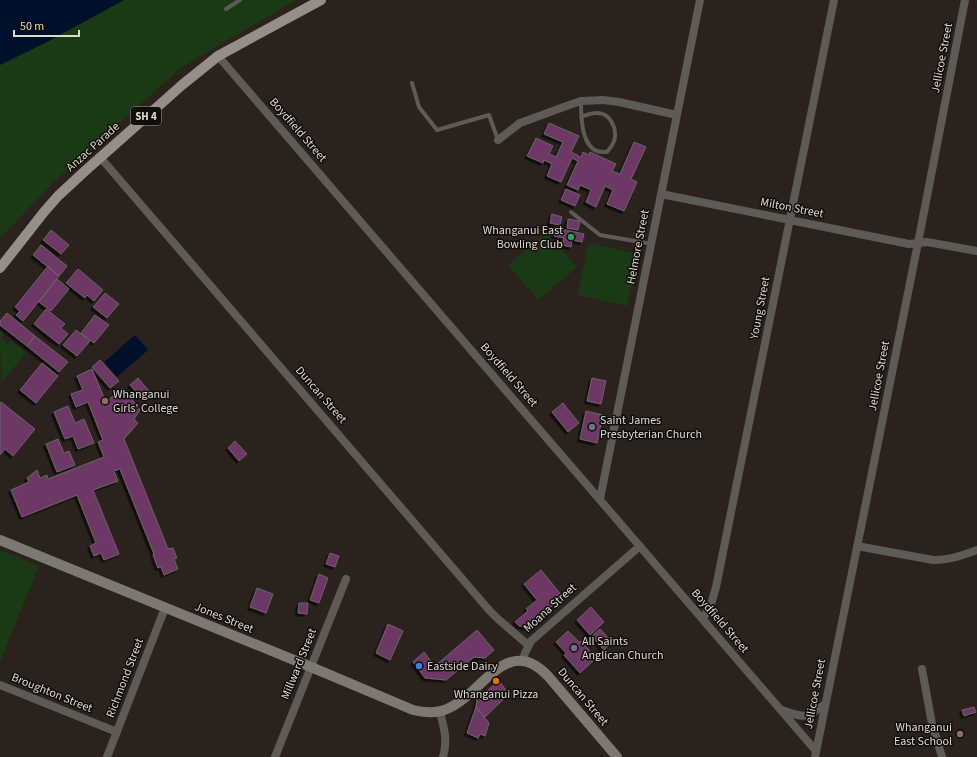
<svg xmlns="http://www.w3.org/2000/svg" width="977" height="757" viewBox="0 0 977 757" font-family="'Source Sans 3',sans-serif">
<style>
.green{fill:#1a3a16}
.water{fill:#00102a}
.building{fill:#6d3865;stroke:#6c636a;filter:url(#shadow)}
.lines{fill:none;stroke-linecap:round;stroke-linejoin:round}
.lane{stroke:#5e5a56;stroke-width:4}
.street{stroke:#5e5a56;stroke-width:8}
.secondary{stroke:#7e7872;stroke-width:10}
.primary{stroke:#978f87;stroke-width:10}
.leisure-dot{fill:#2e9e5b;stroke:#110d0a;stroke-width:1.5}
.education-dot{fill:#8d6e63;stroke:#110d0a;stroke-width:1.5}
.worship-dot{fill:#6b7280;stroke:#110d0a;stroke-width:1.5}
.shop-dot{fill:#3f7fe0;stroke:#110d0a;stroke-width:1.5}
.food-dot{fill:#e8710a;stroke:#110d0a;stroke-width:1.5}
.labels{text-anchor:middle;dominant-baseline:central;stroke-width:3;stroke-linejoin:round;paint-order:stroke}
.shield{fill:#110d0a;stroke:#a09b97;stroke-width:1}
.shield-label{font-size:11px;font-weight:bold;fill:#ded8d4}
.street-label{font-size:12px;fill:#ded8d4;stroke:#110d0a}
.poi-label{font-size:12px;fill:#ded8d4;stroke:#110d0a;text-anchor:start}
</style>
<defs>
<filter id="shadow"><feDropShadow dx="-2.5" dy="2.5" stdDeviation="0" flood-color="#0009"/></filter>
</defs>
<rect width="100%" height="100%" fill="#2b221d"/>
<path class="green" d="M110,0H296L182,67L58,178L0,238V62Z
M546,232L577,267L538,300L508,265Z
M589,243L639,254L627,306L577,295Z
M0,331L4,334L1,338L8,344L11,340L26,353L1,383Z
M0,550L39,566L0,662Z"/>
<path class="water" d="M0,0H124L47,42L0,65Z
M135,335L148,350L117,377L104,362Z"/>
<path class="building" d="M549,123L579,136L571,152L581,157L583,152L589,155L590,152L616,164L612,171L620,174L634,142L646,147L631,179L637,182L624,211L607,204L613,190L605,186L596,207L586,202L591,190L580,185L578,190L567,185L578,161L572,158L561,182L547,176L552,164L544,160L543,163L527,156L536,138L553,146L549,154L556,157L563,142L544,134Z
M566,189L580,195L575,206L561,200Z
M552,214L562,217L560,225L550,223Z
M568,219L580,221L578,230L567,228Z
M556,228L584,234L582,242L572,240L571,247L562,245L564,238L554,236Z
M51,230L69,245L61,254L43,240Z
M41,245L67,266L59,276L33,255Z
M48,266L59,276L23,321L16,315L20,311L15,307Z
M78,269L103,290L94,301L87,295L85,298L66,283Z
M57,279L69,289L51,311L39,302Z
M105,293L119,304L107,318L93,307Z
M46,309L65,324L61,328L68,334L59,344L34,324Z
M7,313L35,336L27,346L0,325V321Z
M95,315L109,325L94,343L81,333Z
M76,330L90,341L77,356L63,345Z
M35,336L68,362L59,372L27,346Z
M100,360L119,381L110,388L92,367Z
M42,363L58,376L36,403L20,390Z
M92,369L106,402L123,388L140,410L134,419L138,423L124,439L168,549L173,548L177,558L174,559L178,569L164,575L161,567L158,568L153,555L154,554L120,469L114,471L118,481L93,490L119,554L104,560L101,553L94,556L90,546L96,543L77,495L22,517L11,490L29,482L27,478L37,470L40,478L47,475L48,479L104,457L98,442L103,440L88,402L76,407L71,394L83,390L77,376Z
M138,378L149,391L141,397L130,385Z
M592,378L606,381L601,404L587,401Z
M1,402L35,429L13,456L5,449L0,455V404Z
M563,403L579,423L568,432L552,412Z
M68,406L75,423L84,419L94,443L78,449L73,436L65,439L54,412Z
M586,411L603,415L597,443L580,439Z
M58,439L64,453L69,451L75,465L57,472L46,444Z
M235,441L247,454L239,461L228,448Z
M330,553L339,556L335,567L326,564Z
M541,570L563,597L527,627L519,626L515,622L528,611L526,609L537,600L524,584Z
M319,574L328,578L319,603L310,600Z
M257,588L273,594L266,613L250,607Z
M299,603H308L307,614L298,613Z
M591,607L604,622L590,635L577,620Z
M388,624L403,631L390,660L376,653Z
M600,629L612,642L604,650L592,636Z
M477,630L494,650L485,658L474,657L446,680L425,678L413,662L424,652L435,666Z
M568,631L579,642L581,641L596,658L580,673L564,655L566,653L556,642Z
M499,681L509,694L485,717L476,707L477,699Z
M476,707L489,723L485,736L480,734L478,738L467,733Z
M974,707L976,712L964,716L962,710Z"/>
<g class="lines">
<path class="lane" d="M226,9L240,0
M412,83L419,107L437,130L489,115L498,140
M581,117C586,115 591,113 596,113C610,112 618,129 614,141C613,145 609,149 607,152C604,152 600,152 597,151C581,145 581,115 581,101
M571,212L600,235L652,244"/>
<path class="street" d="M218,56L816,751
M498,140L520,123L572,104L581,101L603,100L619,102L677,115
M100,157L489,610L498,619L528,645
M661,194L909,244L927,242L977,251
M600,499L700,0
M857,546L933,560C948,561 963,555 977,550
M703,619L712,601L716,587L834,0
M523,661L525,653L531,641L640,546
M922,669L932,724L942,757
M0,685L117,732
M782,710C804,718 807,719 825,704
M440,712C444,728 448,740 443,757
M107,757L165,608
M275,757L346,579
M815,757L918,243L965,0"/>
<path class="secondary" d="M0,540L311,667L413,710C425,713 437,714 449,708C483,693 507,633 548,676L617,757"/>
<path class="primary" d="M0,268L44,212L58,196L85,171L182,85L218,56L321,0"/>
</g>
<circle class="leisure-dot" cx="571" cy="237" r="4"/>
<g class="education-dot">
<circle cx="105" cy="401" r="4"/>
<circle cx="960" cy="734" r="4"/>
</g>
<g class="worship-dot">
<circle cx="592" cy="427" r="4"/>
<circle cx="574" cy="648" r="4"/>
</g>
<circle class="shop-dot" cx="419" cy="666" r="4"/>
<circle class="food-dot" cx="496" cy="681" r="4"/>
<g class="labels">
<rect class="shield" x="131" y="107" width="30" height="18" rx="3"/>
<g class="shield-label">
<text x="146" y="116">SH 4</text>
</g>
<g class="street-label">
<text transform="translate(942 58) rotate(-79)">Jellicoe Street</text>
<text transform="translate(298 130) rotate(49)">Boydfield Street</text>
<text transform="translate(93 147) rotate(-42)">Anzac Parade</text>
<text transform="translate(792 208) rotate(11)">Milton Street</text>
<text transform="translate(638 247) rotate(-79)">Helmore Street</text>
<text transform="translate(760 308) rotate(-79)">Young Street</text>
<text transform="translate(509 375) rotate(49)">Boydfield Street</text>
<text transform="translate(879 376) rotate(-79)">Jellicoe Street</text>
<text transform="translate(321 395) rotate(49)">Duncan Street</text>
<text transform="translate(550 608) rotate(-42)">Moana Street</text>
<text transform="translate(224 618) rotate(22)">Jones Street</text>
<text transform="translate(720 621) rotate(49)">Boydfield Street</text>
<text transform="translate(299 664) rotate(-68)">Millward Street</text>
<text transform="translate(125 678) rotate(-69)">Richmond Street</text>
<text transform="translate(52 693) rotate(22)">Broughton Street</text>
<text transform="translate(815 694) rotate(-79)">Jellicoe Street</text>
<text transform="translate(583 697) rotate(50)">Duncan Street</text>
</g>
<g class="poi-label">
<text x="563" y="230" text-anchor="end">Whanganui East<tspan x="563" dy="14">Bowling Club</tspan></text>
<text x="113" y="394">Whanganui<tspan x="113" dy="14">Girls' College</tspan></text>
<text x="600" y="420">Saint James<tspan x="600" dy="14">Presbyterian Church</tspan></text>
<text x="582" y="641">All Saints<tspan x="582" dy="14">Anglican Church</tspan></text>
<text x="427" y="666">Eastside Dairy</text>
<text x="496" y="694" text-anchor="middle">Whanganui Pizza</text>
<text x="952" y="727" text-anchor="end">Whanganui<tspan x="952" dy="14">East School</tspan></text>
</g>
</g>
<path d="M14 30v6h65v-6" fill="none" stroke="#ded8d4" stroke-width="2"/>
<text x="20" y="30" font-size="12" fill="#ded8d4" stroke="#110d0a" stroke-width="3" paint-order="stroke">50 m</text>
</svg>
